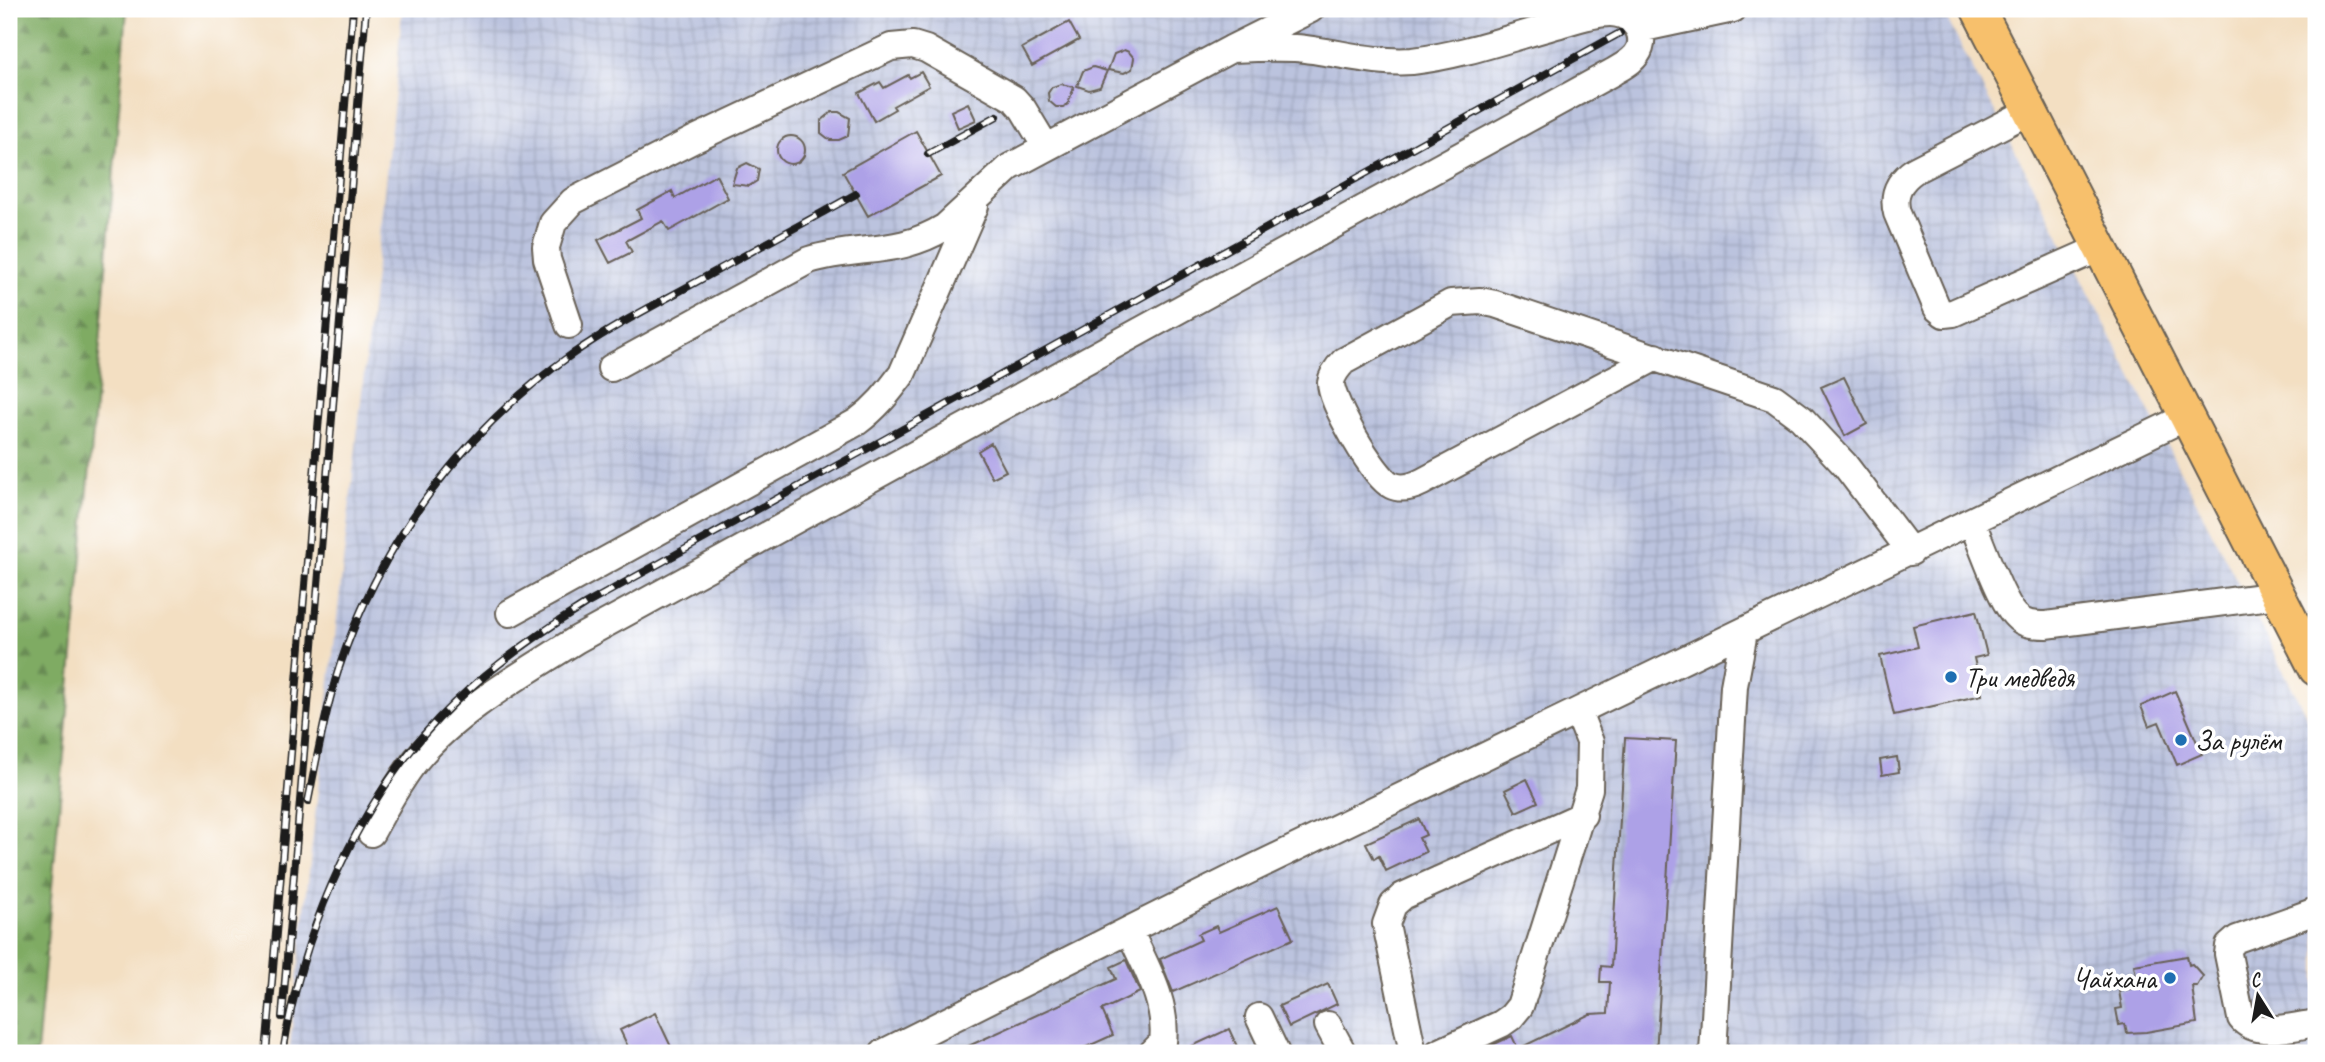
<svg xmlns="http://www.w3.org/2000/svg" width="2325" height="1062" viewBox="0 0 2325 1062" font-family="Caveat,sans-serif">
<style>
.industrial{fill:url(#industrial-grid)}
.forest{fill:url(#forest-firs);stroke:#4e6440;stroke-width:2}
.building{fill:#ada1e7}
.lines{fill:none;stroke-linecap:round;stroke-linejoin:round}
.minor-casing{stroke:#676056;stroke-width:30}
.major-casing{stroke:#676056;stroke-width:37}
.minor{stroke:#fff;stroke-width:26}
.major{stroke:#f7c06c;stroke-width:33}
.rail-casing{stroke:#1c1c1c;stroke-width:8}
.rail{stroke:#fff;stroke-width:5;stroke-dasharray:16;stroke-linecap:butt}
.poi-dot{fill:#1f6fb2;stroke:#fff;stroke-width:2.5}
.labels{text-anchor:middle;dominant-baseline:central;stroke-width:7;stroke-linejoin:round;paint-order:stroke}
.poi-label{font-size:28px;fill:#1c1c1c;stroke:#fff;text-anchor:start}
</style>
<defs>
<pattern id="industrial-grid" width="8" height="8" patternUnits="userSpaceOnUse" patternTransform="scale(1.75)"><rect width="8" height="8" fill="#bbc3de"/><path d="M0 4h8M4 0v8" fill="none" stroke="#a0a7be"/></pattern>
<pattern id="forest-firs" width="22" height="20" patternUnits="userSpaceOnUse" patternTransform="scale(1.75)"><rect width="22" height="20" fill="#7fab64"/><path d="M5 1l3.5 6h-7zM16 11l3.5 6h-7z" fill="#678a52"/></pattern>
</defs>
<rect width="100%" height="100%" fill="#fff"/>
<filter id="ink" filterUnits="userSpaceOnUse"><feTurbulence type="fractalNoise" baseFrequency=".0143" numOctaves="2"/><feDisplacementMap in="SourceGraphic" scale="14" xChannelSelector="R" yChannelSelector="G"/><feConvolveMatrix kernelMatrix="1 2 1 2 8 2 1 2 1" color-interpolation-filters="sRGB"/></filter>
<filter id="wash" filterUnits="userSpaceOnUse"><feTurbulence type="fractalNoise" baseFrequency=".00686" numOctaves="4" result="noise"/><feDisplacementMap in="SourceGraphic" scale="28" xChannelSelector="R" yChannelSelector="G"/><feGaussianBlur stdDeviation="1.57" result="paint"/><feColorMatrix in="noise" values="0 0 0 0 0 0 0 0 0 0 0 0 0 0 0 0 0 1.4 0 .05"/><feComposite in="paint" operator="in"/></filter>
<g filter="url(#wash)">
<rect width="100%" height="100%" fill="#f3dfc2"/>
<path class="industrial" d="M402,9H1942L2316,734V1053H289L396,83Z"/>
<path class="forest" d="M9,9H127L91,456L37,1053H9Z"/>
<g id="blocks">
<path class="building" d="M1069,22L1079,40L1032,66L1022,48Z
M1124,50L1129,52L1134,58L1132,69L1124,73L1108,70L1114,54Z
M1093,67L1107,71L1100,87L1089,90L1077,86L1083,71Z
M921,72L929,86L893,106L895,109L874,121L859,93L880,82L884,88L908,75L910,78Z
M1061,84L1074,87L1068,104L1063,107H1056L1049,101L1048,93L1052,87Z
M968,103L976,120L958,128L951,111Z
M832,112H839L850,118L848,136L839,140H830L821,133V121Z
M916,131L941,176L868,216L843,172Z
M777 150a14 14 0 1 1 28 0a14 14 0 1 1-28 0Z
M747,163L759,169L757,181L749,186L732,184L737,168Z
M716,175L728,198L669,231L663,221L626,241L632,252L610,263L598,240L641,218L637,210L672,191L675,198Z
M1844,377L1867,424L1845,436L1821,387Z
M991,443L1006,471L992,478L978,451Z
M1976,611L1987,655L1974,658L1982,695L1894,715L1880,656L1918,647L1913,626Z
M2175,691L2202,754L2177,765L2159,722L2149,726L2141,706Z
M1625,738L1676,741L1656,1053H1475L1512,1036L1518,1049L1590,1014L1608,1013L1610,982H1600L1601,966L1611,967Z
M1897,757L1899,772L1882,775L1880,760Z
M1527,779L1538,802L1516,812L1505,790Z
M1419,819L1426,835L1419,838L1426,852L1386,871L1379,856L1374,859L1366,843Z
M1278,906L1293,939L1173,992L1160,959L1201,940L1198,934L1216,926L1219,932Z
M2187,956L2189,965L2192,964L2203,976L2197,986H2192L2197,1023L2146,1032L2127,1033L2125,1024L2119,1025L2116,1009L2122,1008L2119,991L2138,987L2134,965Z
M1126,960L1140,992L1102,1010L1113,1035L1073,1053H953L1116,979L1111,967Z
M1328,984L1337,1004L1289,1027L1279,1006Z
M655,1013L674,1053H631L620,1030Z
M1229,1029L1240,1053H1177Z"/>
</g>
</g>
<g filter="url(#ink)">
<use href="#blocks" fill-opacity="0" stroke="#676056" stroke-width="2"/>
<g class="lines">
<g class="minor-casing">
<path id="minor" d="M1639,29L1733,9
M2030,111L1915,170C1899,181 1892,194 1897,213L1937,308L1944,314L1953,313L2100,248
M569,325L547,259L546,247L553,223L573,201L693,140L891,47L913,45L926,49L1014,99L1023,109L1046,147
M1656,357L1422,482C1412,487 1401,490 1391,485C1374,477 1331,402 1331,383C1332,374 1338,367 1344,361L1451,303L1480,301L1495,304L1774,398L1801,418L1845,465L1911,552
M611,368L809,260C859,245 898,256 945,227L1010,167L1231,49L1311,9
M1972,522C1981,543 2001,602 2016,616C2024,625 2035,625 2046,625L2278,595
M510,613L857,422C876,408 888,393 902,374L975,206
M371,833C385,808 398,782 416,760C456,711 523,674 576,640L1613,72C1623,66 1636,60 1640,48C1646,28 1628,13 1610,13C1591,13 1571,21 1553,26C1507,39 1459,56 1412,61C1373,64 1334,51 1295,48C1274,47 1252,48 1231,49
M2316,911L2237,939L2229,946L2228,954L2241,1018C2256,1038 2295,1026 2316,1023
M1129,930C1145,966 1168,1002 1163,1042L1152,1053
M1259,1017L1276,1053
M1328,1025L1343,1053
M883,1053L1237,876L2186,417
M1413,1053L1386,924L1393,905L1403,896L1583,815
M1438,1053L1501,1024L1511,1017L1520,1006L1589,789L1590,742L1578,712
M1713,1053L1734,686L1744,632"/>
</g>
<g class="major-casing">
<path id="major" d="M1978,9L2316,669"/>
</g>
<use href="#minor" class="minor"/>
<use href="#major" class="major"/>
<g class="rail-casing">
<path id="rail" d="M928,154L997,116
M308,802C317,757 325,712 339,668C380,543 463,431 571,355C608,329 649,308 689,286C745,255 800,225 856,194
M282,1017L366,9
M266,1053L353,9
M283,1053C302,928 361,792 454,703C494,665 539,633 586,604L1620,33"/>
</g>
<use href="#rail" class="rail"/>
</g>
</g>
<g class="poi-dot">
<circle cx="1951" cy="677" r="7"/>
<circle cx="2181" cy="740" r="7"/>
<circle cx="2170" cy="978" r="7"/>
</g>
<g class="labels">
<g class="poi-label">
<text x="1965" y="677">Три медведя</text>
<text x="2195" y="740">За рулём</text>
<text x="2156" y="978" text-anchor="end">Чайхана</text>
</g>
</g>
<rect width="2325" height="1062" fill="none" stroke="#fff" stroke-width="35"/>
<g transform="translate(2258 996) rotate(349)" stroke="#ffffff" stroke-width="5" paint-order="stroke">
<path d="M0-5L12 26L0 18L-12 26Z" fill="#1c1c1c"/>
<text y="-10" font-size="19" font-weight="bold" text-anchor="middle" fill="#1c1c1c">С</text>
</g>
</svg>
